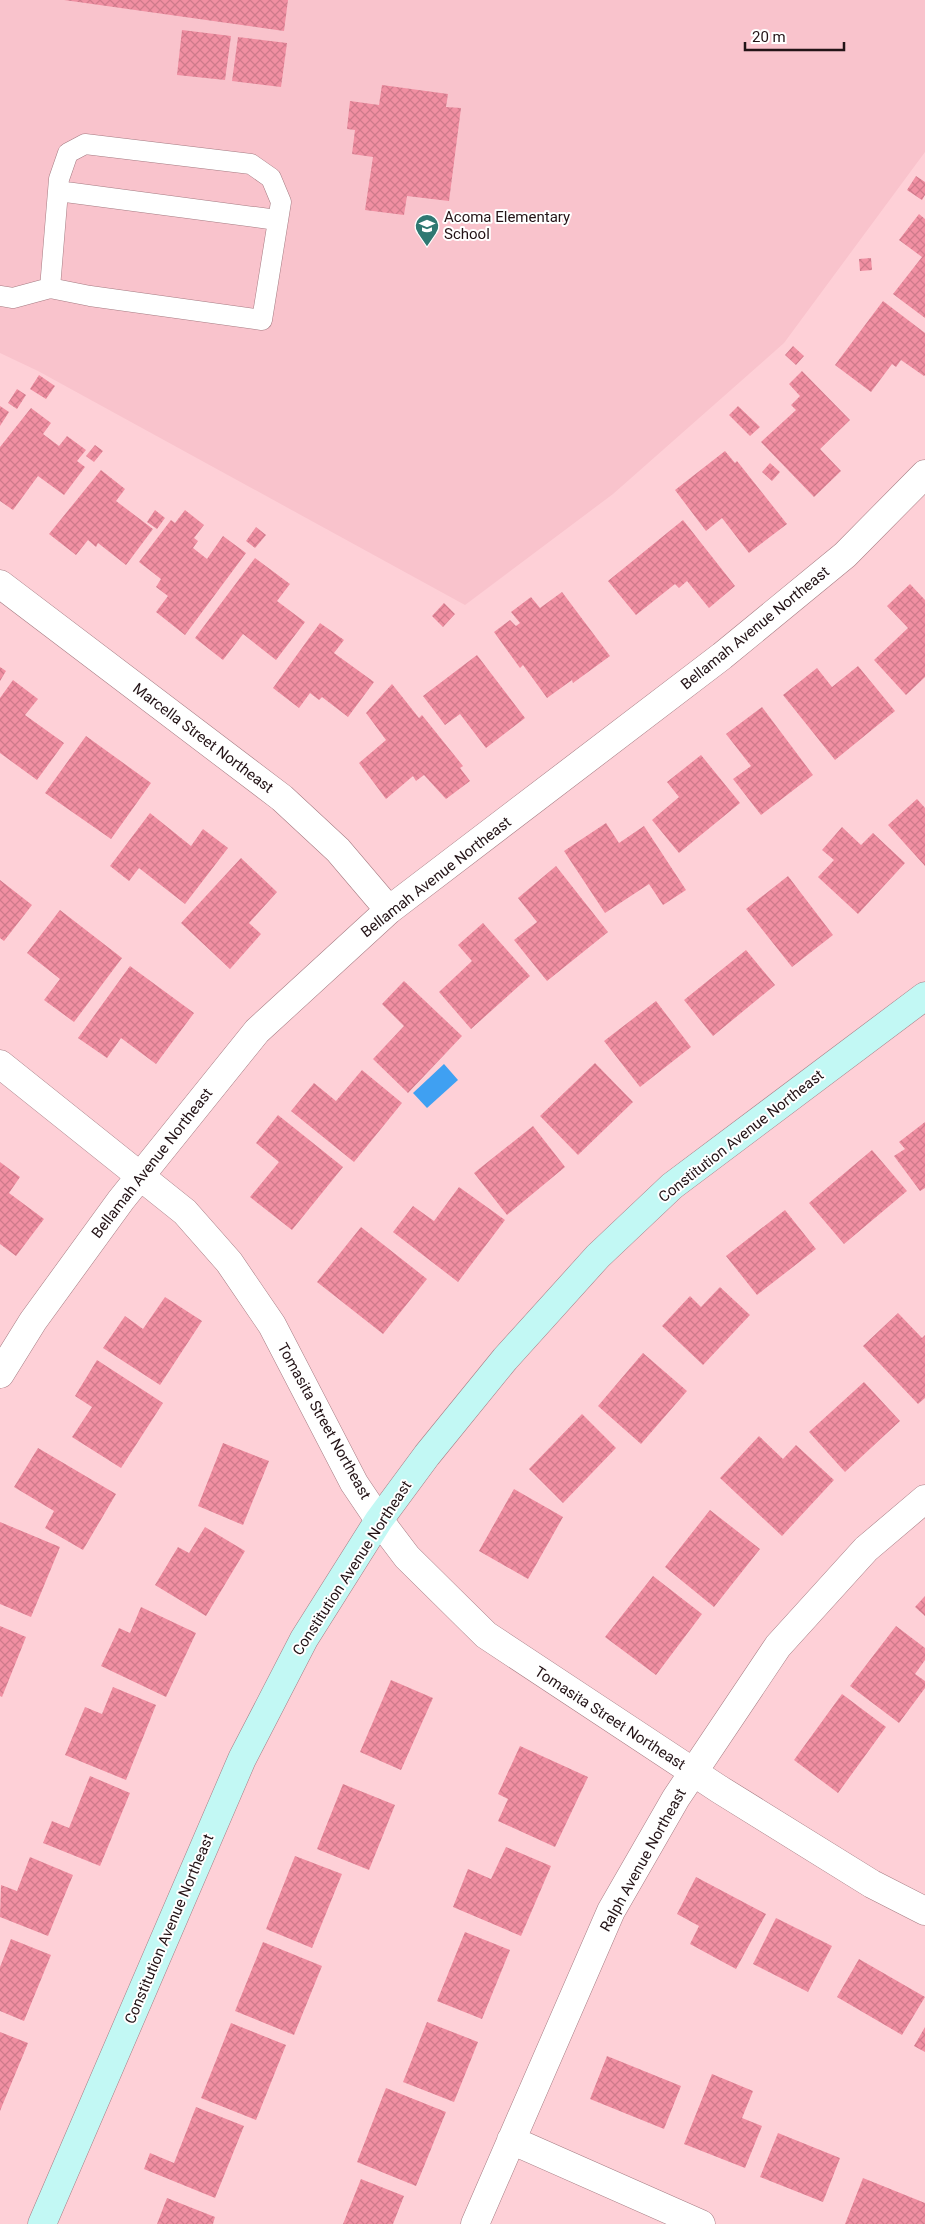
<svg xmlns="http://www.w3.org/2000/svg" width="925" height="2224" viewBox="0 0 925 2224" font-family="Roboto,sans-serif">
<style>
.built{fill:#f9c3cc}
.water{fill:#3fa0f2}
.building{fill:url(#building-cross-hatch)}
.lines{fill:none;stroke-linecap:round;stroke-linejoin:round}
.lane-casing{stroke:#a57b82;stroke-width:21}
.street-casing{stroke:#a57b82;stroke-width:29}
.secondary-casing{stroke:#a57b82;stroke-width:29}
.lane{stroke:#fff;stroke-width:20}
.street{stroke:#fff;stroke-width:28}
.secondary{stroke:#c2f8f4;stroke-width:28}
.labels{text-anchor:middle;dominant-baseline:central;stroke-width:4;stroke-linejoin:round;paint-order:stroke}
.poi-label{font-size:15px;fill:#231316;stroke:#fff;text-anchor:start}
.street-label{font-size:15px;fill:#231316;stroke:#fff}
</style>
<defs>
<pattern id="building-cross-hatch" width="8" height="8" patternUnits="userSpaceOnUse" patternTransform="scale(1.25)"><rect width="8" height="8" fill="#f18fa2"/><path d="M0 0l8 8M0 8l8-8" fill="none" stroke="#ce7a8b"/></pattern>
</defs>
<rect width="100%" height="100%" fill="#fed0d7"/>
<path class="built" d="M0,0H925V152L784,343L613,494L465,605L38,371L0,353Z"/>
<path class="water" d="M444,1064L458,1080L427,1108L413,1093Z"/>
<path class="building" d="M64,0H288L284,31Z
M182,30L231,36L225,80L177,75Z
M238,37L287,43L281,87L232,81Z
M382,85L448,94L446,107L461,108L449,201L407,196L404,215L365,210L373,157L352,154L355,130L347,129L350,101L379,105Z
M916,176L925,182V195L922,200L907,190Z
M919,214L925,219V318L893,294L922,257L899,240Z
M871,258L872,270L860,271L859,259Z
M883,301L925,333V375L924,376L901,360L896,367L892,364L871,392L835,365Z
M793,346L804,356L796,365L785,355Z
M802,371L850,420L820,449L841,471L814,497L761,442L796,410L791,405L800,396L789,384Z
M39,375L55,386L46,399L30,389Z
M17,389L26,395L17,409L8,403Z
M0,406L9,412L0,426Z
M738,406L760,427L750,436L729,415Z
M31,408L51,423L43,434L59,446L67,436L86,450L77,461L85,467L64,495L38,476L13,510L0,501V447Z
M95,445L103,451L94,462L86,456Z
M725,451L735,463L737,461L787,524L749,553L722,518L706,531L675,490Z
M770,463L780,472L772,481L762,472Z
M101,470L125,489L116,501L153,529L126,565L98,543L96,547L88,540L76,555L49,534Z
M155,510L165,518L157,529L147,522Z
M185,510L204,525L194,538L198,541L193,548L207,559L223,536L246,553L185,635L156,612L168,596L156,587L161,579L139,562L171,520L175,523Z
M683,520L735,586L709,608L687,581L679,588L675,584L636,615L608,581Z
M256,527L266,535L255,548L246,541Z
M255,558L290,584L277,601L305,622L276,660L243,634L223,660L195,638Z
M910,584L925,600V677L906,695L874,660L908,628L887,606Z
M562,592L610,656L573,683L572,680L547,698L523,665L520,668L494,632L510,620L516,626L520,623L511,612L531,597L540,608Z
M444,603L455,614L443,627L432,616Z
M320,623L344,640L334,653L374,682L348,717L322,697L319,700L310,693L299,708L273,688Z
M477,655L525,718L486,748L460,714L445,725L423,696Z
M858,666L895,711L835,760L783,695L817,668L832,687Z
M0,667L6,671L0,681Z
M13,680L38,699L25,715L64,743L37,780L0,753V698Z
M392,684L419,718L422,715L463,766L460,768L470,781L446,799L424,775L416,781L413,776L386,799L359,763L386,740L366,713Z
M762,707L813,775L761,815L733,779L751,766L726,734Z
M86,736L151,783L111,839L45,793Z
M701,755L740,803L679,853L652,820L679,797L667,782Z
M917,799L925,808V866L888,825Z
M150,813L191,846L203,829L228,848L185,904L139,868L129,881L110,866Z
M606,823L619,843L644,826L686,890L663,905L649,884L605,913L564,851Z
M842,827L861,845L873,833L905,863L858,914L818,877L834,860L822,850Z
M241,858L277,892L249,923L261,934L230,969L181,923Z
M556,866L608,932L547,981L514,940L537,922L518,898Z
M788,876L833,935L792,967L746,909Z
M0,880L32,905L4,941L0,938Z
M60,910L122,958L74,1022L44,1000L60,979L27,953Z
M483,923L530,976L471,1029L439,992L472,961L458,945Z
M746,950L775,985L713,1036L684,1000Z
M130,966L194,1013L156,1064L121,1038L107,1058L78,1038Z
M404,981L462,1036L408,1093L373,1059L404,1026L382,1004Z
M656,1001L691,1047L640,1087L604,1041Z
M595,1063L633,1102L578,1155L540,1116Z
M362,1070L402,1103L354,1162L291,1111L314,1083L336,1101Z
M278,1115L343,1167L292,1230L250,1197L279,1162L256,1143Z
M925,1122V1188L920,1191L894,1156L905,1149L899,1142Z
M533,1126L565,1167L507,1215L474,1173Z
M872,1150L907,1191L844,1244L809,1203Z
M0,1162L20,1177L9,1193L44,1219L16,1256L0,1244Z
M459,1187L505,1220L458,1282L393,1232L413,1206L434,1221Z
M785,1210L816,1249L757,1295L726,1256Z
M361,1227L427,1279L383,1334L317,1282Z
M720,1287L750,1315L703,1365L662,1326L690,1296L701,1307Z
M165,1297L202,1321L160,1385L103,1348L125,1316L143,1329Z
M898,1313L922,1338L925,1335V1398L918,1404L863,1346Z
M643,1353L687,1391L641,1444L598,1406Z
M97,1360L163,1403L121,1468L72,1437L92,1407L75,1396Z
M864,1382L900,1421L845,1472L809,1432Z
M582,1414L616,1448L563,1503L529,1469Z
M759,1436L783,1459L796,1445L834,1480L782,1536L720,1478Z
M223,1443L269,1461L243,1525L198,1506Z
M38,1448L116,1494L83,1550L45,1528L54,1511L14,1487Z
M514,1489L563,1517L528,1579L479,1551Z
M710,1510L760,1549L714,1607L665,1567Z
M0,1522L60,1547L31,1617L0,1604Z
M205,1527L245,1551L206,1616L155,1585L178,1547L189,1553Z
M653,1576L702,1614L656,1675L605,1637Z
M925,1596V1616L915,1607Z
M141,1607L196,1633L166,1697L101,1666L119,1628L130,1633Z
M0,1626L26,1637L2,1697L0,1696Z
M896,1626L925,1648V1660L915,1674L925,1681V1688L899,1723L850,1686Z
M391,1680L433,1698L401,1770L360,1752Z
M113,1687L156,1705L126,1780L65,1755L85,1707L102,1714Z
M842,1694L886,1727L838,1793L794,1760Z
M520,1746L588,1777L555,1847L498,1821L508,1799L498,1794Z
M90,1776L130,1793L100,1866L43,1843L52,1821L69,1828Z
M343,1784L395,1805L369,1870L317,1849Z
M506,1847L551,1866L521,1936L453,1907L468,1869L491,1879Z
M295,1856L342,1874L312,1948L266,1929Z
M30,1857L73,1875L48,1936L0,1917L1,1885L17,1891Z
M696,1877L766,1914L736,1969L690,1944L699,1926L677,1914Z
M776,1918L832,1946L808,1992L753,1964Z
M465,1932L510,1950L482,2019L437,2001Z
M11,1939L51,1955L24,2021L0,2011V1967Z
M263,1942L322,1966L294,2035L235,2011Z
M859,1959L925,1997L902,2035L837,1997Z
M427,2022L478,2042L454,2102L403,2082Z
M231,2023L286,2045L256,2120L201,2098Z
M925,2027V2052L914,2046Z
M0,2032L28,2043L0,2111Z
M607,2056L681,2086L664,2129L590,2099Z
M712,2074L753,2091L742,2118L762,2126L745,2168L684,2144Z
M386,2088L446,2112L416,2186L357,2162Z
M196,2107L244,2126L215,2198L144,2169L150,2153L174,2163Z
M778,2133L840,2158L823,2202L760,2177Z
M863,2178L925,2203V2224H845Z
M361,2179L404,2196L393,2224H343Z
M167,2198L215,2217L213,2224H157Z"/>
<g class="lines">
<g class="lane-casing">
<path id="lane" d="M58,191L277,220
M0,296L13,298L50,288L90,296L262,320L281,202L271,178L251,164L85,144L68,153L59,179L50,288"/>
</g>
<g class="street-casing">
<path id="street" d="M0,584L282,798L338,850L389,910
M0,1064L185,1212L229,1262L272,1325L354,1483L379,1520L407,1557L486,1635L719,1789L872,1884L925,1911
M0,1374L33,1321L121,1200L257,1031L389,910L722,656L845,555L925,474
M511,2140L701,2224
M475,2224L611,1911L676,1798L778,1646L866,1549L925,1499"/>
</g>
<g class="secondary-casing">
<path id="secondary" d="M42,2224L242,1759L304,1639L379,1520L427,1455L505,1359L598,1256L672,1186L925,996"/>
</g>
<use href="#lane" class="lane"/>
<use href="#street" class="street"/>
<use href="#secondary" class="secondary"/>
</g>
<defs>
<g id="school-pin" transform="scale(1.25)"><path d="M0 17L-7.5 6A9.5 9.5 0 1 1 7.5 6Z" fill="#2f7872" stroke="#fff"/><path d="M0-5L7-2L0 1L-7-2ZM-4 1L0 2.5L4 1V4Q0 6-4 4Z" fill="#fff"/></g>
</defs>
<g fill-rule="evenodd">
<use href="#school-pin" x="427" y="226"/>
</g>
<g class="labels">
<g class="poi-label">
<text x="444" y="217">Acoma Elementary<tspan x="444" dy="17">School</tspan></text>
</g>
<g class="street-label">
<text transform="translate(755 628) rotate(-39)">Bellamah Avenue Northeast</text>
<text transform="translate(203 738) rotate(37)">Marcella Street Northeast</text>
<text transform="translate(436 877) rotate(-38)">Bellamah Avenue Northeast</text>
<text transform="translate(741 1136) rotate(-38)">Constitution Avenue Northeast</text>
<text transform="translate(152 1163) rotate(-52)">Bellamah Avenue Northeast</text>
<text transform="translate(324 1421) rotate(61)">Tomasita Street Northeast</text>
<text transform="translate(352 1568) rotate(-57)">Constitution Avenue Northeast</text>
<text transform="translate(610 1718) rotate(33)">Tomasita Street Northeast</text>
<text transform="translate(643 1860) rotate(-61)">Ralph Avenue Northeast</text>
<text transform="translate(169 1929) rotate(-67)">Constitution Avenue Northeast</text>
</g>
</g>
<path d="M745 42v8h99v-8" fill="none" stroke="#231316" stroke-width="2.5"/>
<text x="752" y="42" font-size="15" fill="#231316" stroke="#ffffff" stroke-width="4" paint-order="stroke">20 m</text>
</svg>
